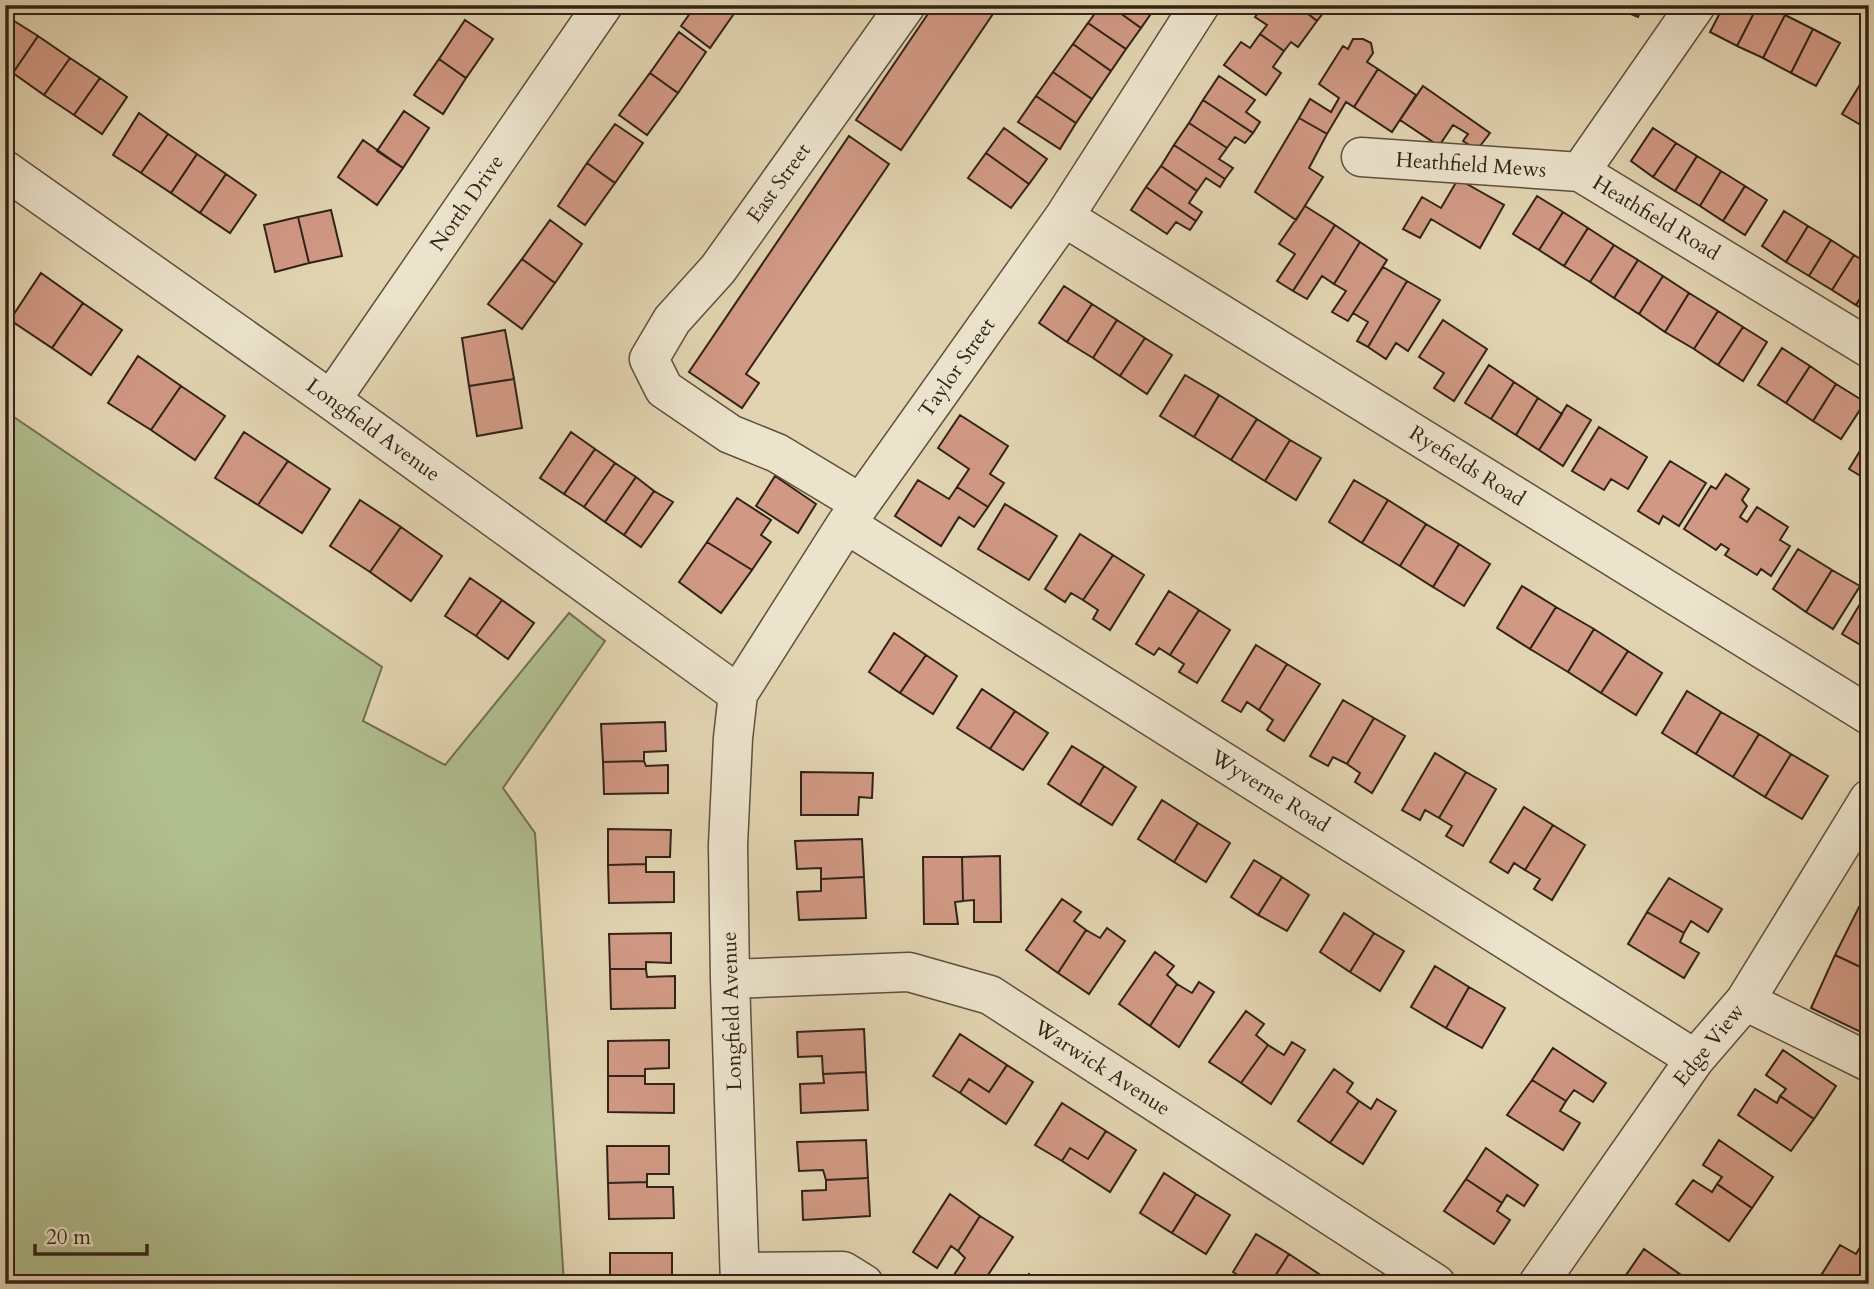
<svg xmlns="http://www.w3.org/2000/svg" width="1874" height="1289" viewBox="0 0 1874 1289" font-family="Cardo,serif">
<style>
.green{fill:#b0bd8e;stroke:#717053;stroke-width:2}
.building{fill:#d19984;stroke:#322318;stroke-width:2}
.lines{fill:none;stroke-linecap:round;stroke-linejoin:round}
.street-casing{stroke:#5e4f3e;stroke-width:41}
.street{stroke:#ece3cc;stroke-width:38}
.labels{text-anchor:middle;dominant-baseline:central;stroke-width:7;stroke-linejoin:round;paint-order:stroke}
.street-label{font-size:21px;fill:#322318;stroke:#ece3cc}
</style>
<rect width="100%" height="100%" fill="#e2d4b1"/>
<filter id="stains"><feTurbulence type="fractalNoise" baseFrequency=".00286" numOctaves="4"/><feColorMatrix values="0 0 0 0 .2 0 0 0 0 .09 0 0 0 0 .02 0 0 0 .5 -.17"/></filter>
<radialGradient id="worn" r=".72"><stop offset=".6" stop-color="#630" stop-opacity="0"/><stop offset="1" stop-color="#630" stop-opacity=".3"/></radialGradient>
<path class="green" d="M5,411L382,667L363,721L445,765L569,613L605,641L503,788L535,833L564,1284H8L5,1281Z"/>
<path class="building" d="M696,5H740L710,48L681,26Z
M934,5H999L901,150L856,120Z
M1101,5H1109L1141,28L1126,49L1088,23Z
M1109,5H1157L1141,28Z
M1264,5H1297L1317,21L1298,47L1291,42L1284,51L1260,34L1267,25L1255,17Z
M1297,5H1329L1317,21Z
M1609,5H1643L1638,17Z
M1724,5H1758L1737,46L1710,32Z
M1758,5H1767L1785,15L1763,58L1737,46Z
M1785,15L1813,29L1791,73L1763,58Z
M11,19L38,36L13,73L5,68V28Z
M465,20L493,39L466,78L439,59Z
M1088,23L1126,49L1111,71L1073,44Z
M1813,29L1840,43L1816,86L1791,73Z
M679,32L706,52L678,93L650,73Z
M1260,34L1284,51L1273,67L1281,73L1266,95L1224,65L1241,42L1250,48Z
M38,36L70,58L44,95L13,73Z
M1353,39H1363L1371,43L1373,53L1367,62L1378,69L1354,107L1346,102L1327,134L1299,118L1310,99L1331,112L1339,98L1319,84L1343,46L1348,49Z
M1073,44L1111,71L1092,99L1053,72Z
M70,58L100,78L74,115L44,95Z
M439,59L466,78L443,114L414,95Z
M1378,69L1416,95L1392,132L1354,107Z
M1869,70V108L1859,124L1842,114Z
M1053,72L1092,99L1076,123L1036,96Z
M650,73L678,93L647,135L619,115Z
M1219,76L1255,100L1246,112L1260,122L1253,133L1203,100Z
M100,78L127,97L102,134L74,115Z
M1423,86L1490,133L1477,150L1463,141L1468,134L1453,125L1439,146L1400,120Z
M1036,96L1076,123L1060,149L1018,122Z
M1203,100L1253,133L1245,143L1235,137L1227,148L1189,123Z
M1869,108V129L1859,124Z
M404,111L429,128L403,168L377,151Z
M139,113L168,134L141,173L113,155Z
M1299,118L1327,134L1309,168L1323,177L1296,220L1255,192Z
M1189,123L1227,148L1219,159L1233,168L1225,179L1174,145Z
M615,124L643,143L615,183L587,163Z
M1004,128L1047,159L1029,184L986,153Z
M1653,128L1676,143L1653,177L1631,161Z
M168,134L197,154L171,193L141,173Z
M849,136L889,164L746,374L759,383L742,408L689,372Z
M363,140L403,168L377,205L338,177Z
M1676,143L1697,156L1675,191L1653,177Z
M1174,145L1225,179L1220,187L1206,178L1197,191L1161,166Z
M986,153L1029,184L1011,208L968,178Z
M197,154L226,174L200,213L171,193Z
M1697,156L1721,171L1700,206L1675,191Z
M587,163L615,183L585,225L558,206Z
M1161,166L1197,191L1189,203L1202,212L1196,221L1146,187Z
M1721,171L1745,186L1723,221L1700,206Z
M226,174L256,195L230,233L200,213Z
M1458,179L1504,205L1480,248L1431,219L1420,238L1403,229L1422,197L1441,208Z
M1745,186L1767,200L1745,235L1723,221Z
M1146,187L1196,221L1190,230L1176,222L1167,234L1131,210Z
M1537,196L1563,212L1539,250L1513,234Z
M1305,206L1335,225L1293,291L1277,281L1295,254L1279,244Z
M331,210L342,256L309,263L298,217Z
M1784,211L1808,226L1786,262L1762,246Z
M1563,212L1588,228L1564,266L1539,250Z
M298,217L309,263L275,272L264,225Z
M550,220L582,244L555,283L522,259Z
M1335,225L1360,242L1334,284L1322,276L1307,299L1293,291Z
M1808,226L1831,240L1809,276L1786,262Z
M1588,228L1614,245L1590,282L1564,266Z
M1831,240L1854,255L1832,290L1809,276Z
M1360,242L1387,260L1348,321L1332,312L1346,291L1334,284Z
M1614,245L1638,260L1614,298L1590,282Z
M1854,255L1869,264V284L1856,305L1832,290Z
M522,259L555,283L522,329L488,304Z
M1638,260L1663,276L1639,314L1614,298Z
M1383,267L1407,281L1368,347L1357,341L1368,322L1353,313Z
M41,273L83,303L52,348L10,320Z
M1663,276L1689,293L1665,332L1639,314Z
M1407,281L1440,300L1408,351L1396,343L1386,359L1368,347Z
M1869,284V313L1856,305Z
M1064,286L1092,304L1067,342L1039,323Z
M1689,293L1718,311L1694,349L1665,332Z
M83,303L122,330L91,375L52,348Z
M1092,304L1117,320L1093,358L1067,342Z
M1718,311L1743,327L1718,365L1694,349Z
M1117,320L1145,338L1120,376L1093,358Z
M1443,320L1487,349L1454,401L1434,388L1444,373L1419,357Z
M1743,327L1767,342L1743,381L1718,365Z
M505,330L514,379L469,386L462,338Z
M1145,338L1172,355L1147,394L1120,376Z
M1782,348L1810,366L1786,403L1758,385Z
M138,356L181,386L151,430L108,403Z
M1489,365L1514,382L1491,419L1465,403Z
M1810,366L1836,384L1813,421L1786,403Z
M1185,375L1219,395L1194,437L1160,416Z
M514,379L522,428L477,436L469,386Z
M1514,382L1538,398L1516,435L1491,419Z
M1836,384L1865,402L1841,439L1813,421Z
M181,386L225,416L195,460L151,430Z
M1219,395L1257,419L1231,460L1194,437Z
M1538,398L1562,414L1539,450L1516,435Z
M1567,405L1591,420L1563,466L1539,450Z
M960,415L1008,446L990,474L1004,483L988,507L957,487L969,469L938,448Z
M1257,419L1290,440L1265,481L1231,460Z
M1599,427L1647,457L1628,489L1611,479L1604,490L1572,471Z
M244,432L288,461L258,505L215,478Z
M571,432L595,449L564,494L540,478Z
M1869,436V481L1849,469Z
M1290,440L1321,458L1296,500L1265,481Z
M595,449L615,463L584,507L564,494Z
M288,461L330,489L302,533L258,505Z
M1670,461L1706,483L1679,526L1663,516L1659,524L1638,511Z
M615,463L636,477L605,522L584,507Z
M1726,474L1749,489L1742,500L1747,506L1740,517L1747,522L1757,507L1788,527L1780,540L1790,546L1771,576L1761,569L1757,575L1725,555L1729,549L1721,544L1716,550L1684,529L1711,486L1716,489Z
M775,476L816,504L798,533L756,506Z
M636,477L654,491L624,535L605,522Z
M918,480L949,499L957,487L988,507L974,527L959,517L941,546L895,516Z
M1354,480L1388,500L1362,543L1329,522Z
M654,491L673,502L641,547L624,535Z
M737,498L771,520L761,535L771,542L752,570L707,542Z
M360,500L401,527L370,572L330,546Z
M1388,500L1426,524L1400,566L1362,543Z
M1005,504L1057,536L1029,580L978,549Z
M1426,524L1459,544L1433,587L1400,566Z
M401,527L442,556L411,601L370,572Z
M1080,534L1113,555L1083,600L1071,593L1065,602L1045,589Z
M707,542L752,570L721,613L679,582Z
M1459,544L1490,564L1464,606L1433,587Z
M1798,549L1832,570L1806,612L1773,589Z
M1113,555L1144,575L1110,630L1093,619L1098,610L1083,600Z
M1832,570L1860,586L1833,629L1806,612Z
M470,578L502,600L476,636L445,616Z
M1522,586L1556,607L1530,649L1497,628Z
M1169,591L1199,610L1170,655L1159,648L1154,655L1136,644Z
M1863,599L1869,602V650L1842,634Z
M502,600L534,623L508,659L476,636Z
M1556,607L1594,629L1568,672L1530,649Z
M1199,610L1230,630L1197,683L1179,672L1184,664L1170,655Z
M1594,629L1628,651L1601,693L1568,672Z
M894,633L926,655L900,693L869,672Z
M1256,645L1287,664L1259,710L1247,702L1241,712L1222,701Z
M1628,651L1662,673L1636,715L1601,693Z
M926,655L957,676L933,714L900,693Z
M1287,664L1320,684L1284,741L1267,730L1273,720L1259,710Z
M982,689L1015,711L990,749L957,728Z
M1687,691L1721,712L1696,754L1662,733Z
M1343,700L1374,718L1347,764L1333,757L1328,766L1310,756Z
M1015,711L1048,733L1023,770L990,749Z
M1721,712L1759,734L1733,777L1696,754Z
M1374,718L1405,736L1372,793L1355,782L1360,773L1347,764Z
M665,722L666,751L644,752V761L603,762L601,724Z
M1759,734L1791,754L1765,797L1733,777Z
M1072,746L1104,766L1080,805L1048,784Z
M1435,753L1466,772L1439,818L1425,810L1420,820L1402,810Z
M1791,754L1828,776L1802,819L1765,797Z
M644,761L646,766L668,765V793L604,794L603,762Z
M1104,766L1136,787L1112,825L1080,805Z
M801,772L873,773L872,798L859,797L858,815H801Z
M1466,772L1496,789L1463,846L1446,836L1452,826L1439,818Z
M1162,800L1198,823L1174,862L1138,839Z
M1524,807L1553,825L1525,870L1514,863L1508,873L1490,862Z
M1198,823L1230,843L1206,882L1174,862Z
M1553,825L1585,845L1552,900L1534,889L1540,879L1525,870Z
M608,829L671,830L670,857H646V864L608,865Z
M862,839L864,877L821,879V868L797,869L795,841Z
M1000,856L1001,922H974V900L963,901L962,857Z
M923,857H962L963,901L955,902L958,924H924Z
M1254,860L1282,877L1258,915L1231,897Z
M646,864V872H674V902L609,903L608,865Z
M864,877L866,918L799,920L797,892L821,891V879Z
M1282,877L1309,895L1287,931L1258,915Z
M1669,878L1722,909L1708,932L1691,921L1684,933L1647,912Z
M1062,899L1081,912L1074,921L1086,930L1058,973L1026,950Z
M1859,907L1869,912V971L1835,955Z
M1647,912L1684,933L1680,942L1699,953L1684,978L1628,944Z
M1344,913L1374,933L1350,972L1320,952Z
M1107,928L1125,941L1089,994L1058,973L1086,930L1100,938Z
M671,933V963L646,962V969H610L609,934Z
M1374,933L1404,951L1380,991L1350,972Z
M1155,952L1174,966L1167,975L1177,984L1150,1026L1119,1004Z
M1835,955L1869,971L1867,1035L1811,1008Z
M1435,966L1469,987L1446,1028L1411,1007Z
M610,969H646L647,977L675,976V1008L611,1009Z
M1199,982L1214,992L1179,1047L1150,1026L1177,984L1192,993Z
M1469,987L1505,1008L1482,1048L1446,1028Z
M1246,1011L1264,1024L1256,1035L1268,1045L1241,1083L1209,1062Z
M864,1029L866,1072L823,1074L822,1056L798,1057L797,1032Z
M960,1034L1007,1065L989,1092L969,1079L960,1093L933,1076Z
M669,1040V1068L645,1069V1076H608V1041Z
M1292,1042L1305,1050L1271,1104L1241,1083L1268,1045L1284,1055Z
M1553,1048L1606,1083L1593,1102L1574,1090L1566,1101L1532,1080Z
M1783,1050L1836,1086L1814,1119L1780,1096L1786,1089L1766,1075Z
M1007,1065L1033,1082L1006,1124L960,1093L969,1079L989,1092Z
M1334,1069L1353,1083L1347,1092L1359,1101L1330,1143L1298,1121Z
M866,1072L868,1110L801,1113L800,1084L824,1083L823,1074Z
M608,1076H645V1084H674V1113L608,1112Z
M1532,1080L1566,1101L1560,1111L1580,1123L1563,1150L1507,1115Z
M1755,1089L1777,1103L1780,1096L1814,1119L1791,1151L1738,1115Z
M1377,1099L1396,1111L1363,1164L1330,1143L1359,1101L1371,1109Z
M1062,1103L1106,1131L1088,1159L1070,1148L1062,1161L1035,1145Z
M1106,1131L1136,1150L1110,1192L1062,1161L1070,1148L1088,1159Z
M866,1140L868,1178L826,1180L823,1170L799,1171L797,1142Z
M1719,1140L1773,1177L1752,1208L1717,1184L1722,1177L1703,1165Z
M607,1146H669V1174H647V1182L608,1183Z
M1486,1148L1538,1185L1524,1206L1507,1195L1502,1203L1466,1179Z
M1164,1173L1196,1194L1172,1233L1140,1213Z
M868,1178L870,1216L803,1220L802,1191L826,1190V1180Z
M1466,1179L1502,1203L1497,1211L1510,1220L1494,1244L1444,1211Z
M1693,1180L1712,1192L1717,1184L1752,1208L1729,1241L1676,1204Z
M647,1182V1187H673L674,1218L609,1219L608,1183Z
M950,1194L980,1216L958,1251L951,1246L937,1268L913,1252Z
M1196,1194L1230,1215L1206,1254L1172,1233Z
M980,1216L1013,1237L982,1284H961L952,1278L965,1258L958,1251Z
M1869,1232V1284H1830L1820,1277L1840,1245L1856,1254Z
M1256,1234L1289,1254L1270,1284H1252L1233,1272Z
M1644,1249L1694,1284H1639L1626,1275Z
M610,1253H672V1281H650V1284H610Z
M1289,1254L1325,1278L1321,1284H1270Z
M1029,1274L1045,1284H1023Z"/>
<g class="lines">
<g class="street-casing">
<path id="street" d="M1696,5L1580,172L1869,348
M1361,157L1580,172
M5,170L331,400L738,694
M1064,217L1869,715
M331,400L603,5
M860,503L777,453L730,434L664,389L649,359L672,320L718,269L906,5
M846,524L1695,1059
M730,979L909,972L990,995L1436,1284
M1745,1001L1869,1062
M740,1272L843,1271L864,1284
M740,1284L730,979L728,845L733,738L738,694L846,524L1064,217L1200,5
M1538,1284L1695,1059L1745,1001L1869,799"/>
</g>
<use href="#street" class="street"/>
</g>
<g class="labels">
<g class="street-label">
<text transform="translate(1471 165) rotate(4)">Heathfield Mews</text>
<text transform="translate(779 183) rotate(-54)">East Street</text>
<text transform="translate(467 203) rotate(-55)">North Drive</text>
<text transform="translate(1656 218) rotate(31)">Heathfield Road</text>
<text transform="translate(957 368) rotate(-55)">Taylor Street</text>
<text transform="translate(373 430) rotate(36)">Longfield Avenue</text>
<text transform="translate(1467 466) rotate(32)">Ryefields Road</text>
<text transform="translate(1270 791) rotate(32)">Wyverne Road</text>
<text transform="translate(732 1011) rotate(-92)">Longfield Avenue</text>
<text transform="translate(1709 1045) rotate(-51)">Edge View</text>
<text transform="translate(1102 1068) rotate(33)">Warwick Avenue</text>
</g>
</g>
<rect width="1874" height="1289" fill="none" stroke="#e2d4b1" stroke-width="28"/>
<rect x="7" y="7" width="1860" height="1275" fill="none" stroke="#322318" stroke-width="3.5"/>
<rect x="14" y="14" width="1846" height="1261" fill="none" stroke="#322318" stroke-width="2"/>
<path d="M35 1244v10h112v-10" fill="none" stroke="#322318" stroke-width="3.5"/>
<text x="46" y="1244" font-size="21" fill="#322318" stroke="#ece3cc" stroke-width="5" paint-order="stroke">20 m</text>
<rect width="100%" height="100%" filter="url(#stains)"/>
<rect width="100%" height="100%" fill="url(#worn)"/>
</svg>
